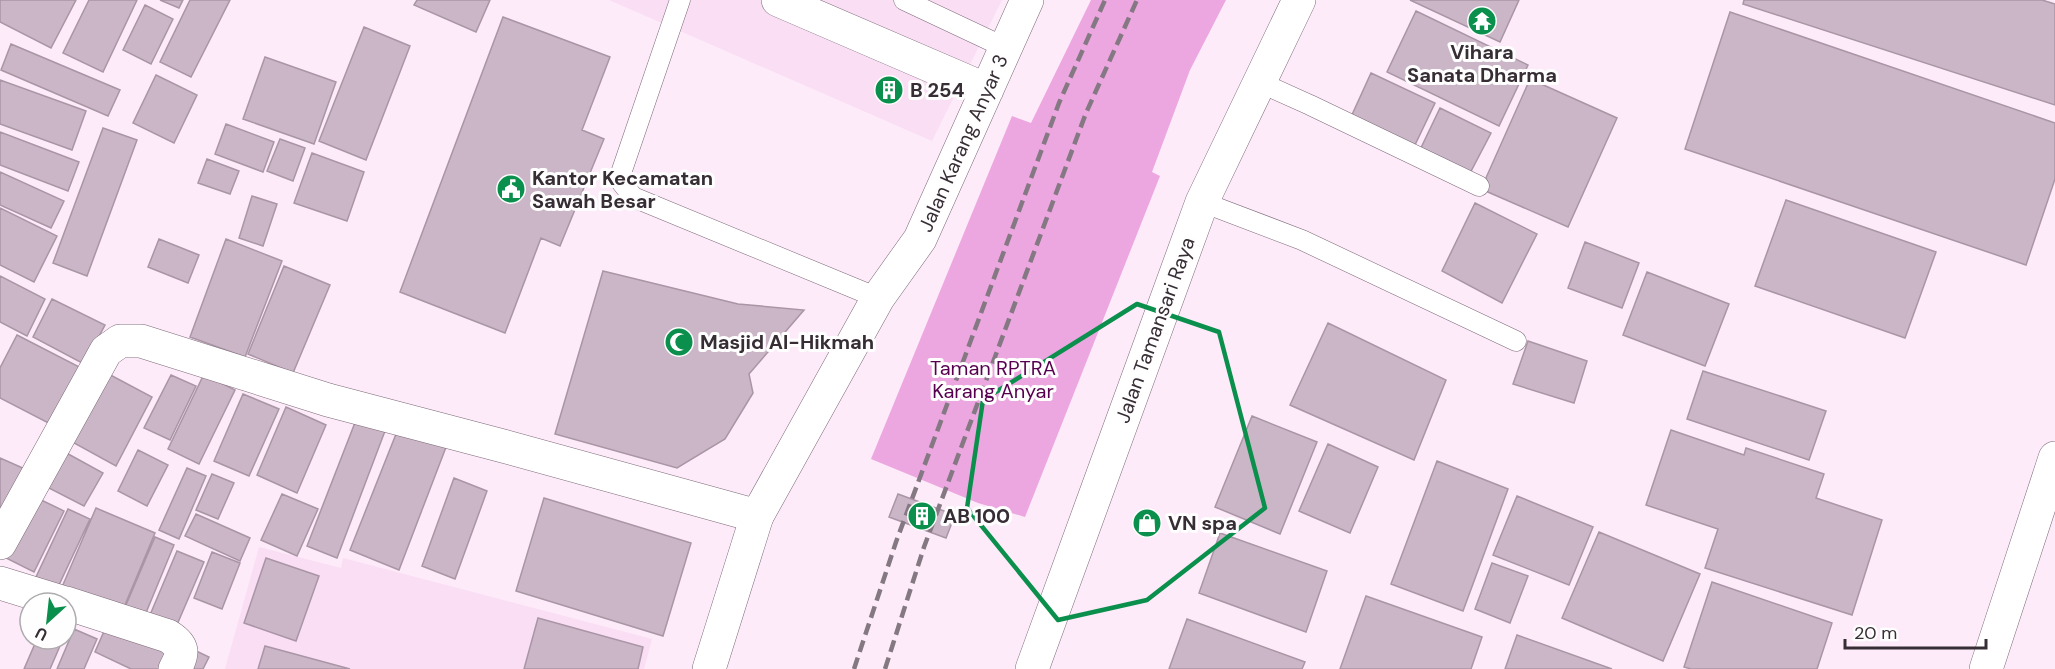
<svg xmlns="http://www.w3.org/2000/svg" width="2055" height="669" viewBox="0 0 2055 669" font-family="'DM Sans',sans-serif">
<style>
.built{fill:#fadef4}
.green{fill:#eca7e0}
.building{fill:#cbb6c7;stroke:#a995a5;stroke-width:1.5}
.lines{fill:none;stroke-linecap:round;stroke-linejoin:round}
.lane-casing{stroke:#7c6978;stroke-width:21}
.street-casing{stroke:#7c6978;stroke-width:34}
.secondary-casing{stroke:#7c6978;stroke-width:34}
.lane{stroke:#fff;stroke-width:20}
.street{stroke:#fff;stroke-width:33}
.secondary{stroke:#fff;stroke-width:33}
.rail{stroke:#847882;stroke-width:4.5;stroke-dasharray:12 6;stroke-linecap:butt}
.marked{fill:none;stroke:#0a8f4c;stroke-width:4.5;stroke-linejoin:round}
.labels{text-anchor:middle;dominant-baseline:central;stroke-width:6;stroke-linejoin:round;paint-order:stroke}
.poi-label{font-size:20px;font-weight:bold;fill:#372e35;stroke:#fefefe;text-anchor:start}
.street-label{font-size:20px;fill:#372e35;stroke:#fefefe}
.park-label{font-size:20px;fill:#580050;stroke:#fefefe}
</style>
<rect width="100%" height="100%" fill="#fdebf9"/>
<path class="built" d="M609,0H1002L932,141Z
M259,547L341,568L343,558L652,639L644,669H225Z"/>
<path class="green" d="M1091,0H1226L1190,70L1152,172L1160,176L1025,517L978,503L871,459L1012,116L1031,123Z"/>
<path class="building" d="M0,0H76L51,48L0,22Z
M89,0H137L103,72L63,53Z
M160,0H183L179,8Z
M190,0H230L191,77L160,62Z
M417,0H490L476,32L414,5Z
M1410,0H1519L1500,42Z
M1744,0H2042L2055,4V105L1743,4Z
M145,5L173,19L151,64L123,50Z
M1416,11L1528,65L1499,126L1387,72Z
M1730,12L2055,123V179L2026,265L1685,149Z
M503,17L610,57L582,130L604,139L560,246L541,238L505,333L400,292Z
M364,27L410,46L366,160L319,141Z
M11,44L120,90L108,116L1,70Z
M265,57L336,82L314,144L243,119Z
M1371,73L1435,103L1414,147L1351,117Z
M156,75L197,95L174,143L133,123Z
M1530,79L1617,118L1568,227L1481,189Z
M0,80L86,111L72,150L0,124Z
M882,80L901,89L895,100L876,92Z
M1440,108L1491,133L1468,177L1419,152Z
M226,124L274,142L263,172L215,154Z
M103,128L137,140L87,276L53,263Z
M0,132L79,162L68,191L0,165Z
M280,139L305,148L293,181L267,171Z
M312,153L364,172L347,221L294,203Z
M207,159L239,171L230,194L198,183Z
M0,172L64,201L51,228L0,205Z
M252,196L277,204L263,246L239,238Z
M1786,200L1936,252L1905,338L1755,286Z
M1475,203L1537,234L1502,303L1442,271Z
M0,208L57,236L34,282L0,265Z
M159,239L199,255L188,283L148,267Z
M226,239L282,261L245,357L190,337Z
M1585,242L1639,263L1622,308L1568,288Z
M284,266L330,285L293,373L248,354Z
M603,271L738,304L804,310L749,374L753,393L725,439L677,468L555,434Z
M1647,272L1729,304L1705,366L1623,335Z
M0,276L45,299L27,336L0,322Z
M52,299L105,325L84,364L33,337Z
M1328,323L1446,380L1414,460L1290,405Z
M17,335L89,372L60,429L0,398V368Z
M1528,341L1587,361L1574,403L1513,384Z
M101,370L152,397L116,466L65,438Z
M1703,371L1826,411L1809,460L1687,419Z
M204,374L235,390L199,464L168,449Z
M171,375L196,386L170,440L144,428Z
M243,394L279,409L249,476L214,461Z
M286,407L326,425L297,493L257,475Z
M1252,416L1317,442L1280,534L1215,507Z
M356,420L385,431L337,558L307,546Z
M400,424L448,442L399,570L350,550Z
M1671,430L1744,455L1746,448L1824,474L1816,498L1882,520L1852,615L1705,568L1718,529L1646,505Z
M1328,444L1378,467L1350,533L1299,511Z
M61,450L103,473L84,506L43,485Z
M138,450L168,465L147,506L118,491Z
M0,458L27,470L0,529Z
M1437,461L1508,489L1463,611L1391,584Z
M187,468L206,476L179,539L159,530Z
M212,474L234,483L218,519L196,510Z
M454,478L487,491L455,579L422,566Z
M282,494L318,509L297,556L261,540Z
M898,494L955,515L946,538L889,517Z
M1517,496L1593,527L1569,585L1493,555Z
M35,497L64,511L34,572L6,558Z
M544,498L691,543L663,636L516,591Z
M96,508L155,533L122,612L62,587Z
M68,509L90,519L58,587L36,577Z
M196,514L250,538L240,561L185,536Z
M1599,532L1700,574L1663,661L1562,618Z
M1220,533L1327,571L1306,632L1199,593Z
M155,537L174,545L143,620L123,612Z
M177,551L204,562L173,634L147,622Z
M212,552L240,563L222,609L194,598Z
M266,558L319,576L296,641L244,623Z
M1492,563L1528,576L1510,623L1475,609Z
M1712,582L1832,623L1817,669H1691L1684,667Z
M1366,596L1482,637L1471,669H1340Z
M538,618L643,647L638,669H524Z
M1187,619L1305,662L1302,669H1169Z
M109,620L179,652L171,669H131L95,652Z
M74,629L97,639L84,669H57Z
M1517,635L1612,669H1505Z
M37,639H63L50,669H24Z
M265,646L350,669H258Z
M188,647L209,657L203,669H178Z"/>
<g class="lines">
<g class="lane-casing">
<path id="lane" d="M680,0L619,179L633,197L878,298
M904,0L1006,48
M1259,82L1310,105L1479,186
M1202,202L1302,240L1516,341"/>
</g>
<g class="street-casing">
<path id="street" d="M0,543L106,351L120,341H141L328,400L503,446L757,516
M0,583L65,603
M66,603L168,636C184,646 184,653 175,669
M1986,669L2055,458"/>
</g>
<g class="secondary-casing">
<path id="secondary" d="M778,0L987,90
M709,669L757,516L878,298L920,239L1027,0
M1032,669L1202,202L1299,0"/>
</g>
<use href="#lane" class="lane"/>
<use href="#street" class="street"/>
<use href="#secondary" class="secondary"/>
<path class="rail" d="M854,669L896,542L1059,103L1105,0
M885,669L924,547L1086,113L1137,0"/>
</g>
<path class="marked" d="M1137,304L1219,332L1265,508L1147,600L1058,620L967,508L983,400Z"/>
<defs>
<g id="temple-disc" transform="scale(1.5)"><circle r="9.5" fill="#0a8f4c" stroke="#fefefe"/><path d="M0-6L5-2H3V0L6.5 2.5H4V6H1.5V3h-3V6H-4V2.5H-6.5L-3 0V-2H-5Z" fill="#fff"/></g>
<g id="building-disc" transform="scale(1.5)"><circle r="9.5" fill="#0a8f4c" stroke="#fefefe"/><path d="M-4-6H4V6H1V3H-1V6H-4ZM-2.5-4.3h1.7v1.8h-1.7ZM.8-4.3h1.7v1.8H.8ZM-2.5-1h1.7V.8h-1.7ZM.8-1h1.7V.8H.8Z" fill="#fff"/></g>
<g id="civic-disc" transform="scale(1.5)"><circle r="9.5" fill="#0a8f4c" stroke="#fefefe"/><path d="M-.6-6.5H3V-4.5H.6V-3L4-1V1h2V6H-6V1h2V-1L-.6-3ZM-1.2 2.5V6h2.4V2.5Z" fill="#fff"/></g>
<g id="mosque-disc" transform="scale(1.5)"><circle r="9.5" fill="#0a8f4c" stroke="#fefefe"/><path d="M3.5-4.9A6 6 0 1 0 3.5 4.9A5 5 0 1 1 3.5-4.9Z" fill="#fff"/></g>
<g id="shop-disc" transform="scale(1.5)"><circle r="9.5" fill="#0a8f4c" stroke="#fefefe"/><path d="M-5-2.5h2.3a2.7 3.5 0 0 1 5.4 0H5L5.5 6h-11ZM-1.5-2.5h3a1.5 2.3 0 0 0-3 0Z" fill="#fff"/></g>
</defs>
<g fill-rule="evenodd">
<use href="#temple-disc" x="1482" y="21"/>
<use href="#building-disc" x="889" y="90"/>
<use href="#civic-disc" x="511" y="189"/>
<use href="#mosque-disc" x="679" y="342"/>
<use href="#building-disc" x="922" y="516"/>
<use href="#shop-disc" x="1147" y="523"/>
</g>
<g class="labels">
<g class="poi-label">
<text x="1482" y="52" text-anchor="middle">Vihara<tspan x="1482" dy="23">Sanata Dharma</tspan></text>
<text x="910" y="90">B 254</text>
<text x="532" y="178">Kantor Kecamatan<tspan x="532" dy="23">Sawah Besar</tspan></text>
<text x="700" y="342">Masjid Al-Hikmah</text>
<text x="943" y="516">AB 100</text>
<text x="1168" y="523">VN spa</text>
</g>
<g class="street-label">
<text transform="translate(963 143) rotate(-66)">Jalan Karang Anyar 3</text>
<text transform="translate(1155 330) rotate(-70)">Jalan Tamansari Raya</text>
</g>
<g class="park-label">
<text x="993" y="368">Taman RPTRA<tspan x="993" dy="23">Karang Anyar</tspan></text>
</g>
</g>
<g transform="translate(48 621) rotate(207)"><circle r="28" fill="#fefefe" stroke="#aeabae" stroke-width="1.5"/>
<path d="M0-4.5L10 22L0 15L-10 22Z" fill="#0a8f4c"/>
<text y="-9" font-size="16" font-weight="bold" text-anchor="middle" fill="#372e35">U</text>
</g>
<path d="M1845 639v9h141v-9" fill="none" stroke="#372e35" stroke-width="3"/>
<text x="1854" y="639" font-size="18" fill="#372e35" stroke="#fefefe" stroke-width="4.5" paint-order="stroke">20 m</text>
</svg>
